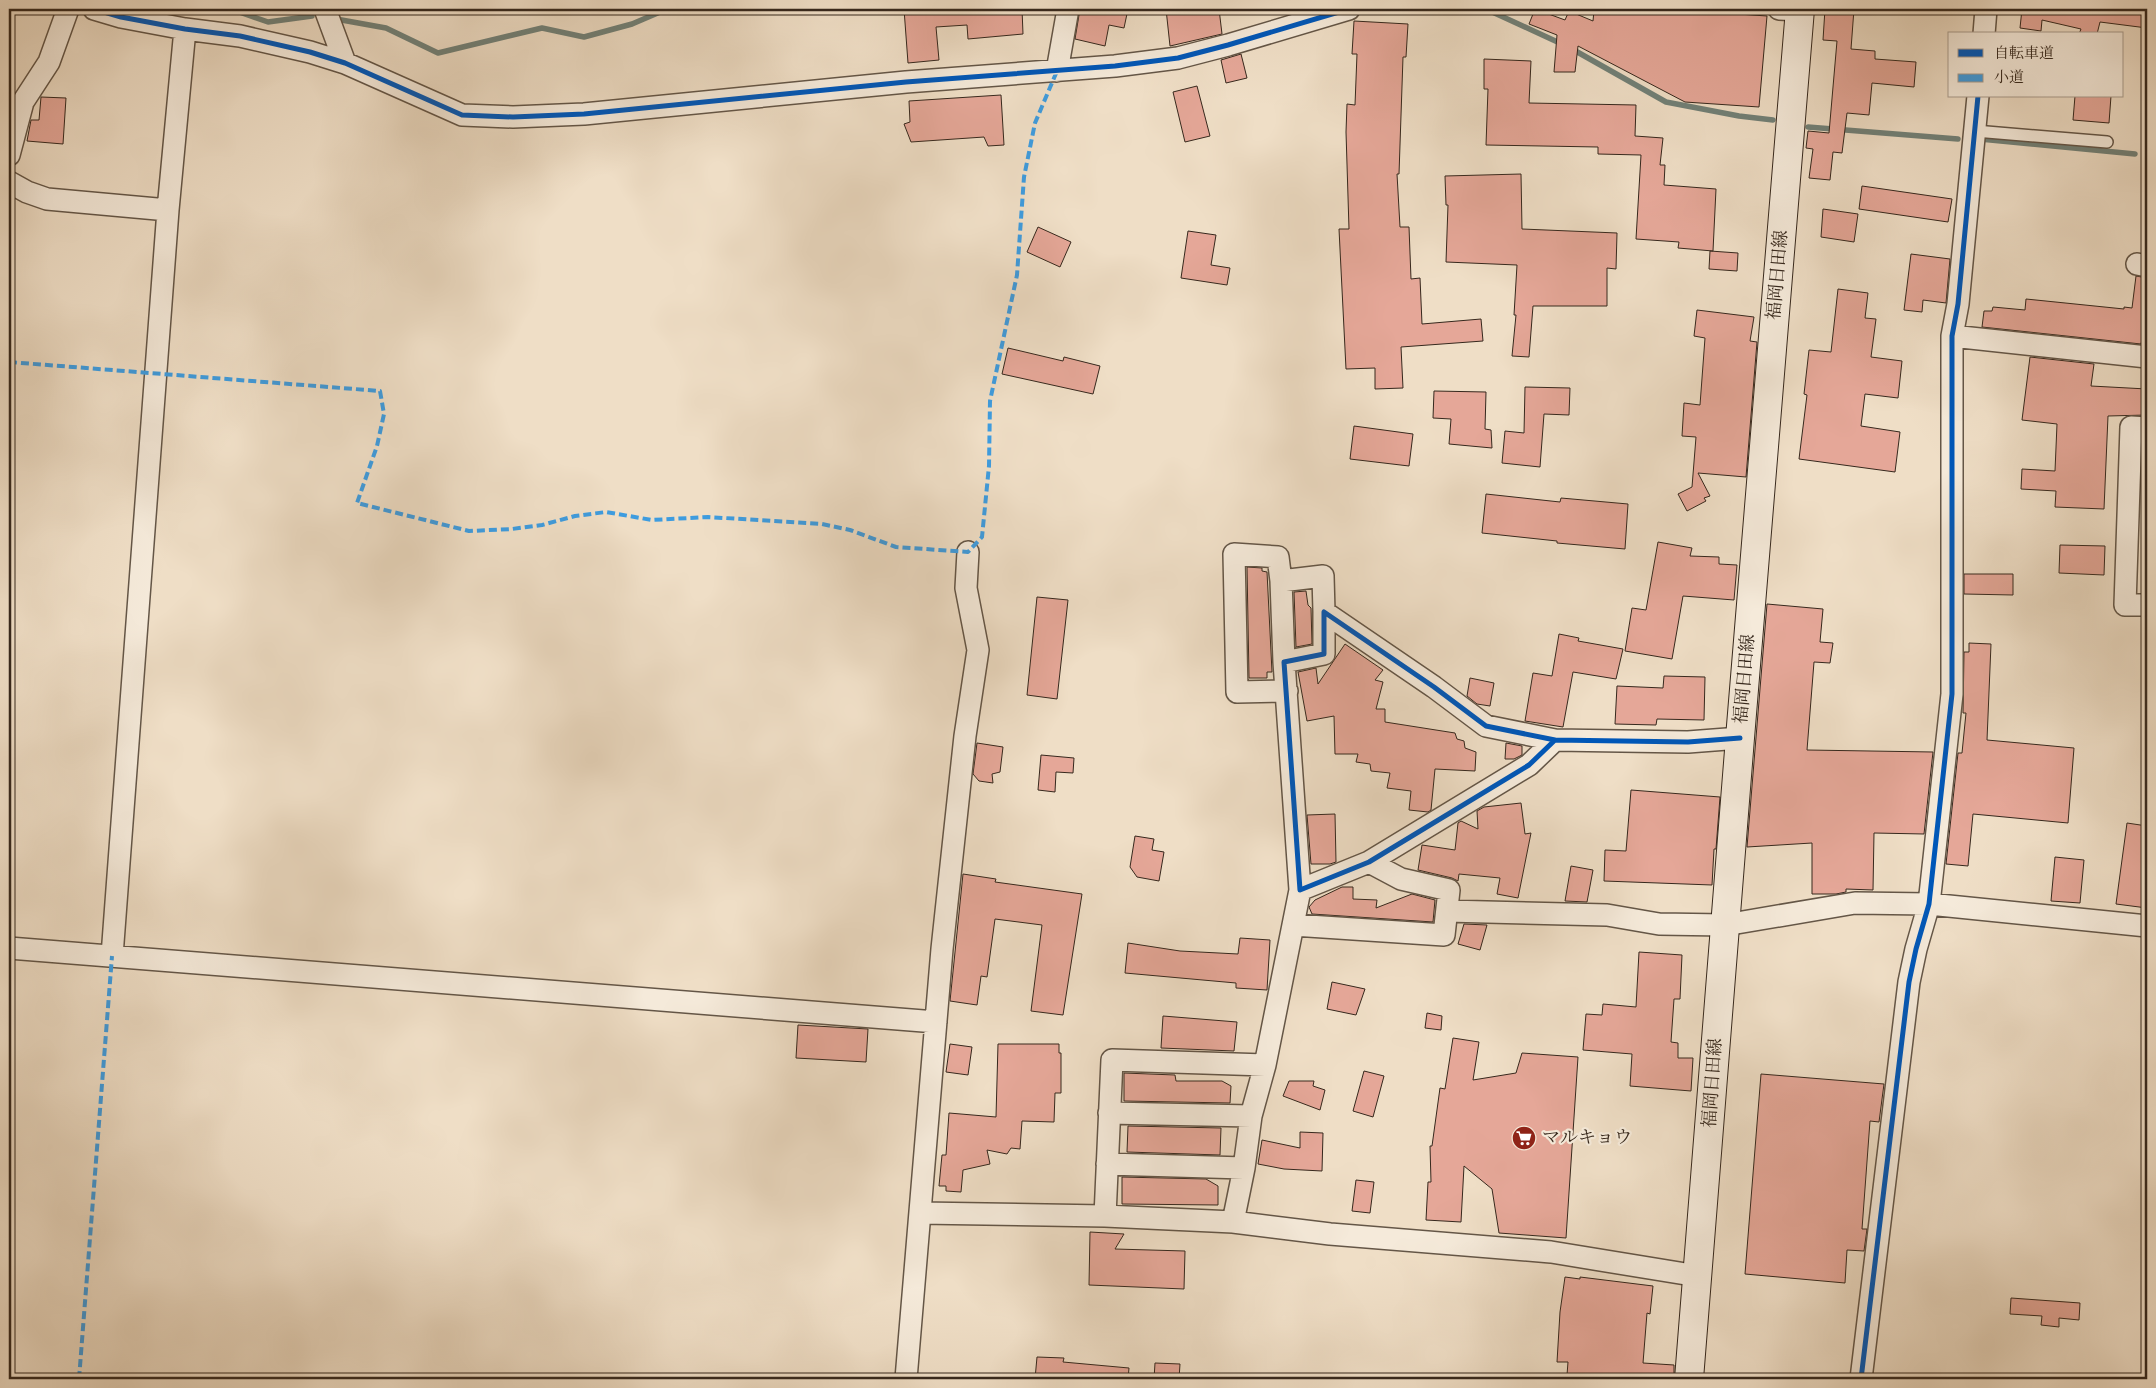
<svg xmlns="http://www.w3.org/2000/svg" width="2156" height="1388" viewBox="0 0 2156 1388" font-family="'Old Standard TT','Noto Serif JP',serif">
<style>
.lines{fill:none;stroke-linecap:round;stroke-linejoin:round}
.stream{stroke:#728178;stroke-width:5.5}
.building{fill:#e5a798;stroke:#36281d}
.service-casing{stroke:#645647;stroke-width:14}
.minor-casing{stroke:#645647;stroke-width:24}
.secondary-casing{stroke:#36281d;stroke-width:30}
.service{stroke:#f5eada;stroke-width:11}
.minor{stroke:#f5eada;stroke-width:21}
.secondary{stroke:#f5eada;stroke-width:28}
.quiet{stroke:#3e9cdf;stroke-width:4;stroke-dasharray:8 4;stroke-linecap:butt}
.cycleway-casing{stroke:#f5eada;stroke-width:8}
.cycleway{stroke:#0057b8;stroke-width:5}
.labels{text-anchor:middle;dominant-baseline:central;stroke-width:4.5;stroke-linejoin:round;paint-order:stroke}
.street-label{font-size:18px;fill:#36281d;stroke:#f5eada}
.poi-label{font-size:18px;fill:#36281d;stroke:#f5eada;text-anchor:start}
</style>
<rect width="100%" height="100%" fill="#efdec6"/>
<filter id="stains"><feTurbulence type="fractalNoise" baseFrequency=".004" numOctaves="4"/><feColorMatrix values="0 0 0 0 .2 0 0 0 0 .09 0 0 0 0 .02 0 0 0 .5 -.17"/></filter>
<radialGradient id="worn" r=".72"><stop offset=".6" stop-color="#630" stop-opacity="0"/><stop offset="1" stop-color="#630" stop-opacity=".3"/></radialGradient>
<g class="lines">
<path class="stream" d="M231,9L268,22L312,16
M1488,10L1564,45
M336,19L386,28L438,53L542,28L584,37L632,24L667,9
M1572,49L1666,102L1739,116L1773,120
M1808,127L1958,139
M1980,139L2135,154"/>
</g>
<path class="building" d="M904,9H1022L1023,34L968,39L967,25L936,27L939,60L908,63Z
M1080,9H1128L1124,28L1109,25L1105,46L1075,39Z
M1166,9H1219L1222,34L1170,46Z
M1535,9L1565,20L1569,11L1593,21L1594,10L1614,11V9H1665L1767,16L1759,107L1685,102L1578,46L1575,72H1554L1557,35L1529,24Z
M1825,9H1854L1851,49L1875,51V59L1916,62L1914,87L1872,83L1869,115L1847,113L1842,153L1833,152L1830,180L1809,178L1813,149L1806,148L1808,131L1829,133L1837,41L1823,40Z
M2022,9H2128L2127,11L2147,13V28L2100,22L2097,34H2079L2081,29L2042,20L2041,31L2020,28Z
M1354,21L1408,24L1406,57H1403L1399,174H1397L1400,227H1409L1411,279L1420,278L1422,324L1481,319L1483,341L1401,347L1403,388L1375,389V368L1346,369L1339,229H1349L1346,132L1347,104L1355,105L1357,54H1352Z
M1241,54L1247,78L1226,83L1221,60Z
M1484,59L1531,61L1529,103L1636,105L1635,136L1663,138L1660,165H1665L1664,185L1716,189L1713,251L1678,248L1679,242L1636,239L1641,155L1598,154V147L1486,145L1488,89H1484Z
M1197,86L1210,136L1185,142L1173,92Z
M1001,95L1004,145L988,146L984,137L911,142L904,124L910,122L909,101Z
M2075,96H2111L2109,123L2073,120Z
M41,97L66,98L63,144L27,141L31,120H39Z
M1521,174L1522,229L1617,233L1616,269L1607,268V306H1533L1529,357L1512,356L1516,315H1514L1517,265L1446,262L1448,205H1446L1445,176Z
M1862,186L1952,199L1948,222L1859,209Z
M1823,209L1858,214L1854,242L1821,237Z
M1038,227L1071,242L1060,267L1027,252Z
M1188,231L1216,235L1211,265L1230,268L1227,285L1181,278Z
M1710,251L1738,253L1737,271L1709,269Z
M1911,254L1950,259L1946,303L1923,300L1922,312L1904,310Z
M2136,276L2147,278V340L2142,339L2141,344L1982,327L1984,311H1992L1993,307L2025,310L2026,299L2124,309V307L2132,308Z
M1838,289L1868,293L1865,318L1876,319L1871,357L1902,361L1898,398L1865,394L1861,426L1900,432L1895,472L1799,459L1807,395L1804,394L1809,350L1831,352Z
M1697,310L1754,317L1750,341L1757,342L1746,477L1698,473L1710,496L1704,498L1706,501L1687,511L1678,494L1692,487L1696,437L1682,436L1684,403L1700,405L1705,338L1694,336Z
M1008,348L1063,361L1064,357L1100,366L1093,394L1002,374Z
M2030,357L2094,364L2091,386L2147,389V415L2108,416L2104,509L2055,507L2056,491L2021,489L2022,469L2055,471L2057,424L2022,420Z
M1525,387L1570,388L1569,415L1544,414L1540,467L1502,463L1505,431L1524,433Z
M1434,391L1486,392L1485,429L1491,430L1492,448L1449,444L1451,419L1433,418Z
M1354,426L1413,434L1409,466L1350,459Z
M1486,494L1560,502L1561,498L1628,504L1625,549L1557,543V541L1482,533Z
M1658,542L1692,548L1690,556L1719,557V564L1737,565L1734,600L1683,596L1672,659L1625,651L1632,608L1646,610Z
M2060,545L2105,546L2104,575L2059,573Z
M1247,567L1262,568V571L1267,572L1272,672H1267V678H1249Z
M1964,574H2013V595L1964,594Z
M1306,591L1308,605L1311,608L1312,644L1296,647L1294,592Z
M1037,597L1068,600L1057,699L1027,695Z
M1767,604L1823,609L1820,642L1833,643L1830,663L1814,662L1807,750L1933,752L1924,834L1874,833L1873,890L1846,889V892L1836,894H1812V843L1747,847Z
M1559,634L1579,638L1578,641L1623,649L1616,679L1573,672L1563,727L1525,721L1533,673L1552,676Z
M1969,643L1991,644L1987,740L2074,748L2068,823L1973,814L1968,866L1946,864L1958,753H1962L1966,713H1963L1964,652H1969Z
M1345,644L1383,670L1375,680L1383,682L1376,709H1385V722L1455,733L1457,739L1464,741L1465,748L1476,752L1475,771L1435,769L1431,810L1428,812L1409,810L1411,791L1387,788L1390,773L1371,771L1370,764L1356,762L1358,754H1335L1334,716L1307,721L1298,672L1316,668L1318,684Z
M1664,676L1705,677L1704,720L1657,719L1656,725L1615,724L1617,686L1663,688Z
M1470,678L1494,683L1490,706L1477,704L1467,696Z
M977,743L1003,747L1000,772L992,774L993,783L979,781L973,774Z
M1506,743L1522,746V755L1514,759H1505Z
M1041,755L1074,758L1073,773L1056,772L1055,792L1038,790Z
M1631,790L1720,797L1716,849H1714L1712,885L1604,881L1605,850L1626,851Z
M1521,803L1525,834L1531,833L1518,898L1497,894L1500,878L1459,874L1458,881L1452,878L1418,870L1422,845L1455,850L1458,823L1461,821L1478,829L1477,811L1484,807Z
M1335,814L1336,862L1330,864H1311L1307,815Z
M2127,823L2147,826V908L2116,904Z
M1135,836L1154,839L1152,850L1164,852L1159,881L1137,877L1130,867Z
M2055,857L2084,860L2080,903L2051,901Z
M1571,866L1593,870L1587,902L1565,901Z
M963,874L996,879L995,882L1082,894L1063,1015L1031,1011L1042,925L995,919L987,977L981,976L977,1005L950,1001Z
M1342,887H1353V899L1377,900L1376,908L1412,894L1435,900L1433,922L1312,914L1309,907L1315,900Z
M1464,924L1487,925L1480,950L1458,944Z
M1240,938L1270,940L1267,990L1236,988V983L1125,973L1128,943L1180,951L1238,954Z
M1639,952L1682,955L1680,999H1674L1671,1042L1678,1043V1058H1693L1691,1091L1630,1086L1632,1054L1583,1050L1586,1014L1602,1015L1603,1004L1636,1007Z
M1332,982L1365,989L1356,1015L1327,1009Z
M1427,1013L1442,1016L1441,1030L1425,1028Z
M1163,1016L1237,1022L1234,1051L1161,1048Z
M798,1025L868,1029L866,1062L796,1058Z
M1453,1038L1479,1042L1473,1080L1516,1073L1522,1053L1578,1057L1566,1238L1499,1233L1492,1189L1464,1166L1461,1222L1426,1220L1428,1182H1431L1430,1146H1432L1440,1088L1445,1089Z
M950,1044L972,1047L968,1075L946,1072Z
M998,1044H1059V1053H1061V1093H1055L1054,1122L1022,1121L1020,1149L1011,1148L1007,1154L987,1150L990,1164L963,1170L961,1192L946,1191V1186H939L942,1155H946L949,1113L996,1117Z
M1364,1071L1384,1076L1373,1117L1353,1111Z
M1124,1073L1175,1075L1176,1081H1222L1231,1086L1230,1103L1124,1101Z
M1761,1074L1884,1084L1879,1122L1870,1121L1862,1229H1867L1864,1251L1847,1250L1845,1283L1745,1274Z
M1289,1081H1314L1313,1086L1325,1090L1320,1110L1283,1096Z
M1128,1126L1221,1128L1220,1155L1127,1152Z
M1300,1132L1323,1133L1322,1171L1284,1169L1258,1164L1262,1140L1300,1148Z
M1122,1177L1206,1179L1218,1186V1205L1122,1204Z
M1356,1180L1374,1182L1370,1213L1352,1211Z
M1090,1232L1124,1234L1115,1249L1185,1251L1184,1289L1089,1285Z
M1565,1277L1580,1279V1277L1653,1286L1650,1314L1647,1313L1643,1363L1674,1365V1379H1636L1567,1375L1568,1362H1557L1560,1312Z
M2011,1298L2080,1303L2079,1320L2059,1318V1327L2041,1325L2042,1316L2010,1314Z
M1037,1357L1064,1358L1063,1362L1129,1368L1128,1379L1054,1377V1379H1035Z
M1155,1363L1180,1364L1179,1379H1154Z"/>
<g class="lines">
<g class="service-casing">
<path id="service" d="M1975,131L2107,142"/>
</g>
<g class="minor-casing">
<path id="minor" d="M94,9L121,17L185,29L240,36L310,52L345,63L462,115L513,117L584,114L906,82L1115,66L1178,58L1228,45L1349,9
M325,9L345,63
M1779,9L1800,10
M1984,34L1986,9
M1057,71L1068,9
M9,155L23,102L49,62L68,9
M9,182L27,192L47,199L168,210
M2137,264L2147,266
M1952,336L2147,357
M2147,428L2131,427L2125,605H2147
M1281,581L1323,576L1324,612
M1284,662L1281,581L1278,557L1234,554L1237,692L1287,691
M1555,740L1486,726L1434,687L1324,612V654L1284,662L1300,890L1369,862L1529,765L1555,740L1688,742L1740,738
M1300,890L1293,925L1444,935L1449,890L1401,879L1369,862
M1447,911L1607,915L1659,924L1725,925L1855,903L1929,904L2147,926
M1293,925L1265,1065L1251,1116L1244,1168L1233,1222L1330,1234L1551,1252L1698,1276
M9,948L936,1022
M112,956L168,210L185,29
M1109,1113L1251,1116
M1107,1164L1244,1168
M920,1213L1105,1216
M1233,1222L1105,1216L1112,1060L1265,1065
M906,1379L942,949L965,736L978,650L966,588L968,552
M1861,1379L1909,982L1916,949L1929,904L1952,694V336L1958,304L1978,96"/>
</g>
<g class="secondary-casing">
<path id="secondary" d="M1689,1379L1740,738L1800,9"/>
</g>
<use href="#service" class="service"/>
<use href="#minor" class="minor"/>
<use href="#secondary" class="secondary"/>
<path class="quiet" d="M9,362L380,391L384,414L377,446L357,503L469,531L512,529L542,525L575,516L606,512L652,520L708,517L822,524L850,530L896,547L968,552L982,537L989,466L990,401L1017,275L1024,177L1035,123L1057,71
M79,1379L112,956"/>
<g class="cycleway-casing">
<path id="cycleway" d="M94,9L121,17L185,29L240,36L310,52L345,63L462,115L513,117L584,114L906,82L1115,66L1178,58L1228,45L1349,9
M1555,740L1486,726L1434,687L1324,612V654L1284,662L1300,890L1369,862L1529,765L1555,740L1688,742L1740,738
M1861,1379L1909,982L1916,949L1929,904L1952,694V336L1958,304L1978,96"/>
</g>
<use href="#cycleway" class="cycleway"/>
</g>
<defs>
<g id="supermarket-disc" transform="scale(1.25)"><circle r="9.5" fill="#8f2418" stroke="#f5eada"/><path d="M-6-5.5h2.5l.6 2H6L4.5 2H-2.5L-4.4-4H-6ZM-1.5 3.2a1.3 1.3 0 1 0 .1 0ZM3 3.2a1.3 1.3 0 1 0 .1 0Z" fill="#fff"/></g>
</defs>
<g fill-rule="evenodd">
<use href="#supermarket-disc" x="1524" y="1138"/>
</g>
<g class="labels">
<g class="street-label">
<text transform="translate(1778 275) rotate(-85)">福岡日田線</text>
<text transform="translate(1745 679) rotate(-85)">福岡日田線</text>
<text transform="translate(1713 1083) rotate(-86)">福岡日田線</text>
</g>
<g class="poi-label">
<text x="1542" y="1138">マルキョウ</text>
</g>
</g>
<rect width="2156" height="1388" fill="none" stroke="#efdec6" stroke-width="30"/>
<rect x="10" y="10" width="2136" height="1368" fill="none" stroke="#36281d" stroke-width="2.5"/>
<rect x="15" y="15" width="2126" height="1358" fill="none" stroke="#36281d"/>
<rect x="1948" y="32" width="175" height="65" fill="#f5eada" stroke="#a99c8e"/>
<rect x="1958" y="49" width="25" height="8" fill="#0057b8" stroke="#a99c8e"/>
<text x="1994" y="58" font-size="15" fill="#36281d">自転車道</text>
<rect x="1958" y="74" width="25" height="8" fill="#3e9cdf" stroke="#a99c8e"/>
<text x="1994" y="82" font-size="15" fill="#36281d">小道</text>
<rect width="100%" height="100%" filter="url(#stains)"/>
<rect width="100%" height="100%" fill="url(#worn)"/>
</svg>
